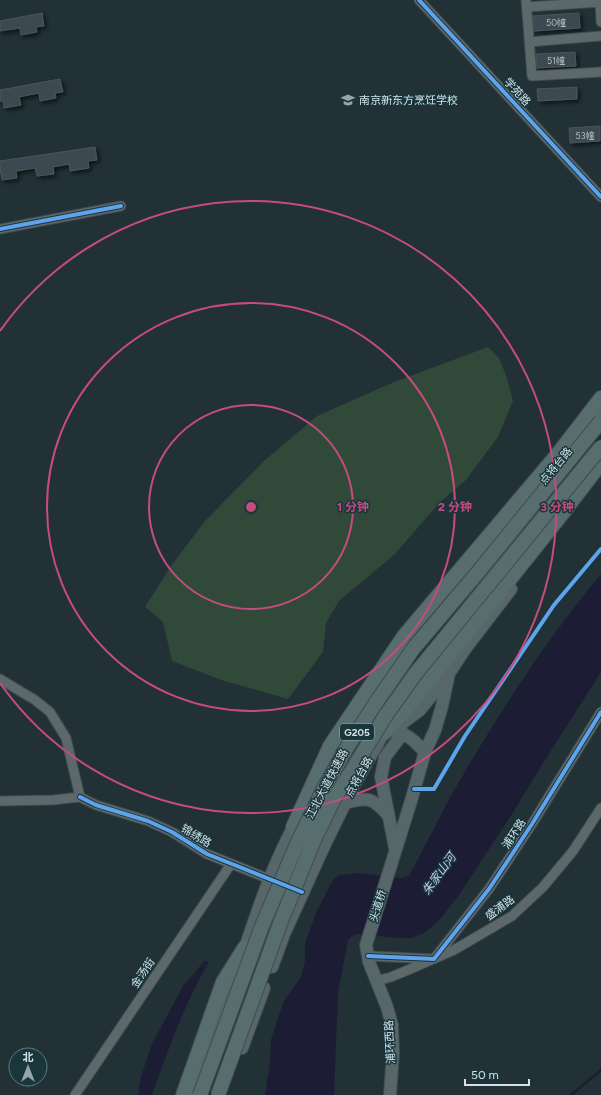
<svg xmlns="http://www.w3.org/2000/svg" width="601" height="1095" viewBox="0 0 601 1095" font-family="Figtree,'Noto Sans SC',sans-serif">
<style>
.green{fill:#304939}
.water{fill:#1c1d35}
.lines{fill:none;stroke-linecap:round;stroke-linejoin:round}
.stream{stroke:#1c1d35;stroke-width:2.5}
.building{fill:#3e4a51;stroke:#4a555a;filter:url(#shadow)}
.minor-casing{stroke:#3f4c50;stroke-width:11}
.major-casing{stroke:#3f4c50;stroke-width:14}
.highway-casing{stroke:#3f4c50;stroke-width:16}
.minor{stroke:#5d686b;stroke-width:9}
.major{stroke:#576769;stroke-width:12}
.highway{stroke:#586d6e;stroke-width:14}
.highway-bridge-casing{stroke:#3f4c50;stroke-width:16;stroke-linecap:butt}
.highway-bridge{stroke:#586d6e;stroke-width:14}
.cycleway-casing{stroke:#19363d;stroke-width:6}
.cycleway{stroke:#60a3ed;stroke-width:4}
.ring{fill:none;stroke:#c64b7e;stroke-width:2}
.labels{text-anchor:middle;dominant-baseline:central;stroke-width:3;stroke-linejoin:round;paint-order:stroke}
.number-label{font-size:9px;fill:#aebdc2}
.shield{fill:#19363d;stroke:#9bafb5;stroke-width:1}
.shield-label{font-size:10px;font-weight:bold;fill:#d3e3e8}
.street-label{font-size:11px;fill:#d3e3e8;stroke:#19363d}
.poi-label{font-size:11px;fill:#d3e3e8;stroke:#19363d;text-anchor:start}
.water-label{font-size:12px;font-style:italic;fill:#c6c9f6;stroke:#19363d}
.centre{fill:#c64b7e;stroke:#19363d;stroke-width:2}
.ring-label{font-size:12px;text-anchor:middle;font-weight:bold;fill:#c64b7e;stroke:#19363d;stroke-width:3;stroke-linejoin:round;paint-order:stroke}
</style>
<defs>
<filter id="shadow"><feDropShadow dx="2.5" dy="2.5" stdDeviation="2" flood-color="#0009"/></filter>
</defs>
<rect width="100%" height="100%" fill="#213135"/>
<path class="green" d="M488,347L499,358L507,378L513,401L498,437L466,480L440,502L395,554L339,601L326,623L323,652L288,699L221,680L172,661L163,622L145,607L171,566L205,521L264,461L317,416L394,382Z"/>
<path class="water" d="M601,574V672L538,771L512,814L459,895L441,918L426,932L411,938H398L357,934L352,936L348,940L338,993L334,1095H265L270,1062L271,1040L276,1024L284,1001L301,977L305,961V943L316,913L333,880L340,875L359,873L401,878L409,876C425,847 439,817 456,787C499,713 546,640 601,574Z
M204,961L209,962C184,1004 168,1050 152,1095H138L141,1077L151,1046L184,984L193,975Z"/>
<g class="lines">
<path class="stream" d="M571,1095L601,1070"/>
</g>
<path class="building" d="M42,13L44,26L36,27L37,32L21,35L20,28L0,31V21Z
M579,13L580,28L534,31L533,16Z
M575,52L576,66L537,68L536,54Z
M60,79L63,92L55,93L56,98L40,101L39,93L19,97L21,105L4,108L3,101H0V90Z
M577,87V99L538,101L537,89Z
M600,126V141L570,143L569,128Z
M95,147L97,160L88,161L89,168L70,171L69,164L53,167L54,174L37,176L35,168L16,171L17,178L2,180L1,173L0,174V161Z"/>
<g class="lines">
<g class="minor-casing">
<path id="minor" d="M419,0L601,197
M526,0L532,76L601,72
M600,0L601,22
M527,7L600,2
M529,42L601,36
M0,229L121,206
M0,679L35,700L50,712L66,738L80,797
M80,797L96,805L148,821L172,832L207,854L299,891
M0,801L53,800L80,797
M368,956L434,959L489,889L532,824L601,712
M376,981L391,977L408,970L454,950L512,916L543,887L573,851L601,808
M75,1095L231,864"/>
</g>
<g class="major-casing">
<path id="major" d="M588,427L601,411
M460,583L497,537
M395,732C409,734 416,743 425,752
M345,803C368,797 372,797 388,815
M395,848L381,777L385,757L403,733
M272,967L284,934L324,846L354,785L383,734L404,722L420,710L448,675L465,649L511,589
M242,1048L264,988
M192,1095C205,1059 220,1023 232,986C252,930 268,871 298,819
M390,1095L393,1053L392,1025L387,1007L369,962L366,945L411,801L425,752L435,730L442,706L448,678"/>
</g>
<g class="highway-casing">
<path id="highway" d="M383,734L408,707L562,514L601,463
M293,827L330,746L404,636L557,455L601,398
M183,1095L223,982L245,947"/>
</g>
<use href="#minor" class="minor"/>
<use href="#major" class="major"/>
<use href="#highway" class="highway"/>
<g class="highway-bridge-casing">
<path id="highway-bridge" d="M200,1095L262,926L297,844L323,790L346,749L375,704L413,649L479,571L601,421
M218,1095L281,921L314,840L333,801L386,715L416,673L601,447"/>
</g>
<use href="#highway-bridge" class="highway-bridge"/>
<g class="cycleway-casing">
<path id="cycleway" d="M419,0L601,197
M0,229L121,206
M414,789H434L465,736L554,605L601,549
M80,797L96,805L148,821L172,832L207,854L302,892
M368,956L434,959L489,889L532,824L601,712"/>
</g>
<use href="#cycleway" class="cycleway"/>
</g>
<g class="ring">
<circle cx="251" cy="507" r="102"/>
<circle cx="251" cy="507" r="204"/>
<path d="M0 331A306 306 0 1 1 0 683"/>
</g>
<defs>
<g id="school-bare" transform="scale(1.08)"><path d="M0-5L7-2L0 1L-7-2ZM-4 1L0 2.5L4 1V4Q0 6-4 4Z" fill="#95a5a9" stroke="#19363d" stroke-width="2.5" paint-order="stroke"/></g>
</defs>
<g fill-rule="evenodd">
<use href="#school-bare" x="348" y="100"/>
</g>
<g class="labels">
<g class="number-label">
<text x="556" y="22">50幢</text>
<text x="556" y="60">51幢</text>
<text x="585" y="135">53幢</text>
</g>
<rect class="shield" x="340" y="724" width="34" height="16" rx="3"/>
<g class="shield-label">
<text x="357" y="732">G205</text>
</g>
<g class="street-label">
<text transform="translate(517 92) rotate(47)">学苑路</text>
<text transform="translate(556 466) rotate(-51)">点将台路</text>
<text transform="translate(359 777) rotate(-61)">点将台路</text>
<text transform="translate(327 784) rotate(-62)">江北大道快速路</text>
<text transform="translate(514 834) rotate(-57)">浦环路</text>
<text transform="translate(196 836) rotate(31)">锦绣路</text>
<text transform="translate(378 906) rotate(-73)">头道桥</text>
<text transform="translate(500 908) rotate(-36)">盛浦路</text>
<text transform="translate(143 973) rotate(-56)">金汤街</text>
<text transform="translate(390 1042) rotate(-93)">浦环西路</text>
</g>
<g class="poi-label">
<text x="359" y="100">南京新东方烹饪学校</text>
</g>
<g class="water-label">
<text transform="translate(439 874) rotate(-54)">朱家山河</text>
</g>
</g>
<circle cx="251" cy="507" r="6" class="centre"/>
<g class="ring-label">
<text x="353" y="511">1 分钟</text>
<text x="455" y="511">2 分钟</text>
<text x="557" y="511">3 分钟</text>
</g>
<g transform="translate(28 1067)"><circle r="19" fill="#19363d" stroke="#637b81"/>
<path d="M0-3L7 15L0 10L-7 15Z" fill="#95a5a9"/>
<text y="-6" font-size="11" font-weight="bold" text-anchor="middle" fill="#d3e3e8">北</text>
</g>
<path d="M465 1079v6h64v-6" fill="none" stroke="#d3e3e8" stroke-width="2"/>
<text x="471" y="1079" font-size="12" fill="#d3e3e8" stroke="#19363d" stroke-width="3" paint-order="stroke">50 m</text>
</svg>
